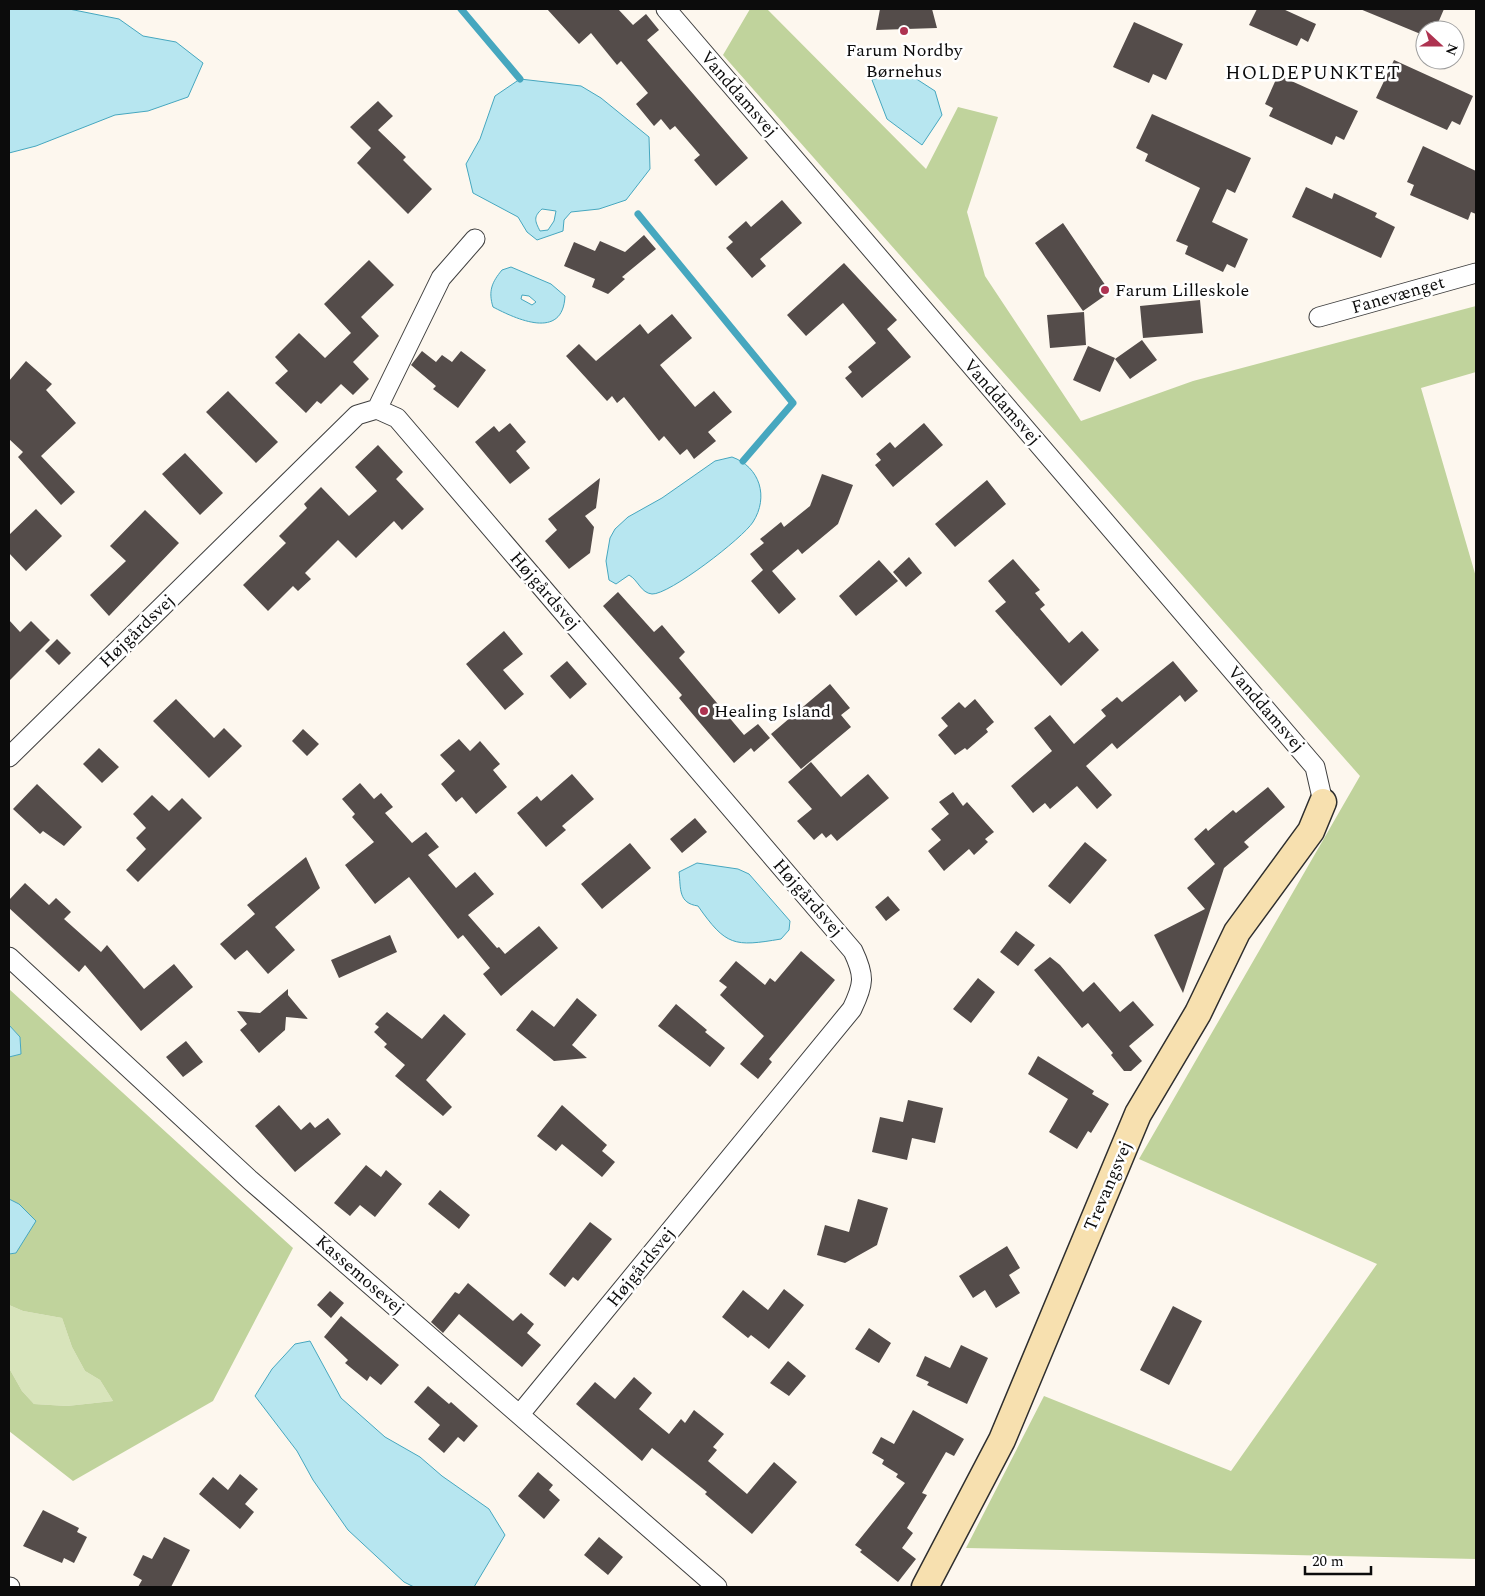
<svg xmlns="http://www.w3.org/2000/svg" width="1485" height="1596" viewBox="0 0 1485 1596" font-family="Spectral,serif">
<style>
.green{fill:#d8e4bb}
.forest{fill:#c0d39c}
.water{fill:#b7e6f0;stroke:#46a7bf;fill-rule:evenodd}
.lines{fill:none;stroke-linecap:round;stroke-linejoin:round}
.stream{stroke:#46a7bf;stroke-width:7}
.building{fill:#544c4a}
.street-casing{stroke:#3f3f3f;stroke-width:21}
.secondary-casing{stroke:#2e2e2e;stroke-width:29}
.street{stroke:#fff;stroke-width:19}
.secondary{stroke:#f7e0af;stroke-width:26}
.poi-dot{fill:#ae3351;stroke:#fff;stroke-width:2}
.labels{text-anchor:middle;dominant-baseline:central;stroke-width:5;stroke-linejoin:round;paint-order:stroke}
.poi-label{font-size:18px;fill:#0c0c0c;stroke:#fff;text-anchor:start}
.street-label{font-size:18px;fill:#0c0c0c;stroke:#fff}
.neighbourhood-label{font-size:19px;letter-spacing:1px;fill:#0c0c0c;stroke:#fff}
</style>
<rect width="100%" height="100%" fill="#fdf7ee"/>
<path class="green" d="M9,1305L23,1311L62,1318L72,1347L85,1371L100,1380L113,1401L67,1406L34,1404L22,1391L9,1368Z"/>
<path class="forest" d="M750,9H767L926,169L958,107L998,117L967,212L985,276L1081,421L1193,381L1476,306V372L1421,388L1476,577V1559L966,1548L1044,1396L1231,1471L1377,1264L1139,1159L1360,776L723,55Z
M9,989L293,1248L213,1401L73,1481L9,1431V1368L22,1391L34,1404L67,1406L113,1401L100,1380L85,1371L72,1347L62,1318L23,1311L9,1305V1254L16,1253L19,1204L9,1199V1057L21,1054L20,1037L9,1025Z"/>
<path class="water" d="M9,9H69L119,19L143,36L176,42L203,63L188,97L148,111L115,115L36,146L9,153Z
M901,69L935,91L942,115L922,145L887,119L872,80Z
M520,79L581,86L601,98L649,137L650,169L626,200L599,209L571,212L564,220L563,231L537,240L527,232L518,217L473,193L466,164L480,139L495,96ZM542,209L556,211L554,221L548,230L540,231C535,221 533,217 542,209Z
M511,267L551,284L565,296C563,341 516,319 493,307C488,291 492,282 502,270ZM522,295L529,296L536,302L532,305L521,299Z
M732,457C760,467 769,497 753,522C743,538 669,595 652,594C641,593 638,580 629,575L616,584L609,580L606,561L610,538L615,529L628,517L662,498L715,461Z
M697,863L738,869L749,874L790,921L789,930L781,939C734,947 726,946 698,906C678,903 681,889 679,872Z
M9,1025L20,1037L21,1054L9,1057Z
M9,1199L19,1204L36,1221L16,1253L9,1254Z
M310,1341L341,1398L385,1437L420,1457L442,1476L489,1509L505,1535L474,1587H414L404,1582L348,1530L313,1480L297,1451L255,1396L272,1369L295,1344Z"/>
<g class="lines">
<path class="stream" d="M461,9L520,79
M638,214L793,403L743,461"/>
</g>
<path class="building" d="M547,9H618L633,25L646,14L659,30L647,40L748,158L716,186L694,160L700,155L675,126L670,130L661,119L654,126L636,104L648,93L621,61L617,65L591,33L579,44Z
M880,9H932L937,28L876,30Z
M1257,9H1283L1316,24L1308,42L1301,38L1297,46L1249,25Z
M1360,9H1444L1435,30H1425L1423,35Z
M1134,22L1183,44L1166,80L1153,74L1149,83L1113,67Z
M1394,60L1473,96L1460,125L1452,121L1447,130L1376,98Z
M1278,75L1358,111L1344,140L1336,136L1332,145L1269,116L1273,108L1265,104Z
M378,101L393,116L378,130L406,157L403,160L432,189L408,214L357,163L371,148L350,127Z
M1152,114L1251,158L1235,193L1227,189L1212,222L1248,239L1235,268L1227,264L1223,272L1185,254L1188,246L1176,241L1200,188L1145,161L1148,154L1136,148Z
M1423,146L1476,171V214L1471,212L1468,220L1410,195L1414,185L1407,182Z
M1306,187L1332,199L1334,193L1377,213L1375,217L1395,227L1381,258L1292,217Z
M782,200L802,223L760,259L766,266L752,278L726,248L733,242L728,237L746,221L751,227Z
M1063,223L1110,292L1083,311L1035,243Z
M644,235L656,249L622,277L625,279L608,294L592,287L595,279L564,266L574,242L595,251L600,241L625,252Z
M369,260L394,285L361,317L379,336L353,362L369,379L353,395L341,384L321,404L317,401L306,413L275,383L288,371L275,357L299,333L325,358L351,333L324,304Z
M844,263L897,320L887,329L911,357L862,398L845,378L852,372L848,367L876,343L843,303L806,336L787,315Z
M1200,300L1203,333L1143,338L1140,306Z
M1084,312L1086,345L1050,348L1047,315Z
M672,314L692,338L660,365L695,407L714,391L732,412L708,432L716,441L694,459L687,449L680,455L664,436L659,441L624,397L617,403L612,396L607,401L566,356L579,344L596,361L640,324L648,334Z
M1142,340L1157,360L1130,379L1115,359Z
M1088,346L1115,358L1100,392L1073,380Z
M422,351L436,362L442,355L452,362L461,351L486,370L458,408L433,389L436,386L411,365Z
M26,361L52,384L46,390L76,423L41,456L75,492L61,505L18,457L23,452L9,439V381Z
M228,391L278,442L256,463L206,412Z
M510,423L526,442L516,451L530,468L510,484L475,442L494,426L499,432Z
M924,423L943,445L893,487L875,465L881,460L876,454L890,442L895,448Z
M378,445L403,472L396,479L424,509L402,530L394,521L356,558L338,540L305,573L311,579L298,591L293,586L268,611L243,585L286,543L279,536L307,508L304,504L321,487L349,516L377,491L355,467Z
M185,453L223,493L200,515L162,474Z
M822,474L853,485L838,524L802,554L798,549L772,571L796,599L779,614L751,581L763,570L750,554L764,543L760,539L781,522L784,527L810,506Z
M600,478L596,508L585,516L594,527L590,553L569,569L545,541L557,530L548,519Z
M987,480L1006,504L955,547L935,524Z
M36,509L62,536L26,571L9,553V535Z
M145,510L179,543L109,616L90,595L126,561L110,546Z
M909,557L922,573L906,587L893,572Z
M1013,559L1040,590L1035,593L1045,605L1040,609L1069,643L1082,631L1099,650L1061,686L995,611L1006,602L988,581Z
M879,560L898,581L856,616L839,596Z
M618,592L654,632L662,625L685,652L679,658L744,735L758,724L770,738L754,752L751,748L734,763L679,698L682,695L603,606Z
M9,620L20,632L31,621L50,640L9,681Z
M504,631L523,654L503,670L524,694L505,710L466,664Z
M57,639L71,653L59,665L45,651Z
M567,661L587,684L570,699L550,676Z
M1173,661L1198,691L1185,702L1180,695L1117,749L1112,743L1086,766L1112,795L1097,809L1077,786L1050,809L1045,803L1033,813L1011,786L1052,751L1034,728L1050,715L1074,744L1106,716L1101,710L1117,697L1122,702Z
M830,684L850,708L841,715L851,727L801,769L771,734Z
M176,699L214,738L224,728L242,746L209,778L153,721Z
M975,699L994,722L986,729L988,732L967,750L965,748L955,755L938,735L948,726L941,718L959,702L965,708Z
M303,729L319,744L307,756L292,741Z
M459,739L470,751L480,741L500,764L493,770L507,787L476,814L462,797L456,802L441,784L455,771L440,755Z
M99,748L119,767L102,783L83,764Z
M811,762L841,797L868,774L889,798L837,841L831,834L826,838L822,833L814,840L797,821L812,809L788,782Z
M572,774L594,799L562,826L566,830L546,847L517,813L537,796L541,801Z
M360,783L374,799L381,793L393,807L385,813L412,843L426,832L439,847L428,855L456,888L475,872L494,894L468,915L497,948L499,947L505,954L539,926L558,948L501,996L483,974L490,968L463,935L458,939L409,877L375,904L345,865L374,842L352,817L355,814L342,799Z
M37,784L82,827L64,846L43,831L40,834L13,809Z
M1268,787L1285,807L1244,842L1249,847L1224,868L1183,993L1154,935L1205,909L1187,888L1215,864L1194,839L1206,828L1208,831L1233,810L1236,813Z
M953,792L963,806L967,802L994,832L985,839L988,842L974,855L969,849L944,871L928,851L941,840L931,829L949,814L939,802Z
M152,795L169,811L182,798L202,818L138,882L126,870L146,849L136,838L146,828L133,814Z
M695,818L707,832L682,853L670,839Z
M1085,842L1107,860L1070,904L1048,886Z
M630,843L651,868L602,909L581,884Z
M306,857L320,888L275,927L295,950L268,974L247,950L235,960L220,944L255,914L247,905Z
M25,883L49,905L56,898L71,912L64,919L101,952L107,945L144,989L174,964L193,987L141,1031L85,965L79,972L9,908V900Z
M888,896L900,910L886,921L875,907Z
M1016,931L1035,945L1018,966L1000,952Z
M390,935L397,952L339,978L331,960Z
M801,951L835,980L769,1059L772,1062L758,1079L740,1064L764,1036L720,995L727,987L719,981L736,961L765,985L770,978L775,982Z
M1050,957L1060,965L1083,992L1094,982L1120,1012L1133,1001L1154,1025L1129,1046L1142,1061L1131,1071H1124L1111,1055L1113,1053L1088,1023L1082,1028L1034,970Z
M978,978L995,992L971,1023L953,1009Z
M288,989V995L308,1019L286,1017L285,1030L259,1053L240,1030L247,1024L237,1011L260,1013Z
M577,998L597,1015L572,1045L587,1058L554,1061L516,1030L532,1010L554,1027Z
M676,1004L707,1030L705,1032L725,1048L710,1067L658,1026Z
M387,1012L422,1039L444,1014L466,1034L426,1080L452,1107L443,1116L395,1076L405,1065L384,1047L387,1044L374,1032L379,1027L375,1024Z
M186,1041L203,1062L183,1077L166,1057Z
M1038,1056L1094,1091L1092,1094L1109,1104L1091,1133L1088,1131L1077,1149L1049,1132L1068,1099L1028,1074Z
M908,1100L943,1108L935,1143L912,1138L907,1160L872,1152L880,1117L903,1122Z
M279,1105L301,1130L310,1122L315,1128L328,1118L341,1134L295,1172L255,1126Z
M562,1105L607,1145L602,1151L615,1162L602,1177L562,1144L556,1151L537,1136Z
M366,1165L381,1177L386,1170L402,1184L375,1217L360,1205L350,1216L334,1203Z
M440,1190L470,1215L459,1229L428,1204Z
M858,1199L888,1208L877,1245L845,1263L817,1255L825,1225L849,1232Z
M590,1222L612,1239L578,1281L573,1277L565,1287L549,1274Z
M1007,1246L1020,1268L1009,1275L1020,1293L996,1308L985,1290L973,1298L959,1276Z
M468,1283L513,1321L521,1313L534,1324L527,1333L541,1345L522,1367L459,1314L443,1333L431,1322L455,1292L459,1294Z
M784,1289L804,1305L769,1349L751,1335L748,1338L722,1317L743,1290L768,1310Z
M330,1291L344,1303L331,1318L317,1305Z
M1173,1306L1202,1321L1169,1385L1140,1370Z
M341,1316L399,1365L381,1385L370,1376L367,1381L345,1363L348,1360L324,1337Z
M869,1328L891,1343L879,1363L855,1349Z
M961,1345L988,1358L967,1404L927,1385L929,1382L916,1376L925,1356L950,1368Z
M788,1361L806,1376L789,1396L770,1383Z
M634,1377L652,1393L639,1409L669,1434L681,1419L685,1423L694,1410L724,1434L713,1447L717,1450L708,1461L747,1494L774,1462L797,1482L752,1534L705,1494L707,1492L652,1448L642,1461L576,1404L595,1382L615,1399Z
M428,1386L449,1404L451,1402L478,1426L464,1442L458,1437L444,1453L428,1439L440,1425L414,1402Z
M913,1410L964,1439L954,1456L946,1452L922,1493L927,1495L907,1528L913,1533L902,1548L916,1559L898,1582L860,1552L862,1550L855,1545L905,1483L896,1477L898,1474L882,1464L884,1460L872,1453L881,1437L894,1444Z
M538,1472L553,1485L549,1490L560,1500L544,1519L518,1496Z
M240,1474L258,1489L245,1504L254,1512L240,1529L199,1494L213,1477L228,1490Z
M43,1510L79,1528L77,1532L87,1537L74,1563L64,1558L62,1563L23,1546Z
M164,1537L190,1550L171,1587H138L142,1580L133,1575L143,1555L152,1559Z
M599,1537L623,1557L608,1575L584,1555Z"/>
<g class="lines">
<g class="street-casing">
<path id="street" d="M666,9L1315,767L1323,802
M1319,317L1476,273
M377,409L441,278L475,239
M9,757L357,415L377,409L397,418L853,951C865,976 864,984 852,1009L520,1414
M9,957L250,1180L717,1587
M9,1587H10"/>
</g>
<g class="secondary-casing">
<path id="secondary" d="M925,1587L1002,1440L1138,1114L1198,1013L1237,932L1311,831L1323,802"/>
</g>
<use href="#street" class="street"/>
<use href="#secondary" class="secondary"/>
</g>
<g class="poi-dot">
<circle cx="904" cy="31" r="5"/>
<circle cx="1105" cy="290" r="5"/>
<circle cx="704" cy="711" r="5"/>
</g>
<g class="labels">
<g class="poi-label">
<text x="904" y="50" text-anchor="middle">Farum Nordby<tspan x="904" dy="21">Børnehus</tspan></text>
<text x="1115" y="290">Farum Lilleskole</text>
<text x="714" y="711">Healing Island</text>
</g>
<g class="street-label">
<text transform="translate(739 94) rotate(49)">Vanddamsvej</text>
<text transform="translate(1398 295) rotate(-16)">Fanevænget</text>
<text transform="translate(1002 402) rotate(49)">Vanddamsvej</text>
<text transform="translate(545 591) rotate(49)">Højgårdsvej</text>
<text transform="translate(137 631) rotate(-44)">Højgårdsvej</text>
<text transform="translate(1266 709) rotate(49)">Vanddamsvej</text>
<text transform="translate(808 898) rotate(49)">Højgårdsvej</text>
<text transform="translate(1108 1186) rotate(-67)">Trevangsvej</text>
<text transform="translate(641 1267) rotate(-51)">Højgårdsvej</text>
<text transform="translate(360 1275) rotate(41)">Kassemosevej</text>
</g>
<g class="neighbourhood-label">
<text x="1313" y="73">HOLDEPUNKTET</text>
</g>
</g>
<rect width="1485" height="1596" fill="none" stroke="#0c0c0c" stroke-width="20"/>
<g transform="translate(1440 45) rotate(111)"><circle r="24" fill="#ffffff" stroke="#9e9e9e"/>
<path d="M0-4L9 19L0 12L-9 19Z" fill="#ae3351"/>
<text y="-8" font-size="14" font-weight="bold" text-anchor="middle" fill="#0c0c0c">N</text>
</g>
<path d="M1305 1566v8h66v-8" fill="none" stroke="#0c0c0c" stroke-width="2.5"/>
<text x="1312" y="1566" font-size="15" fill="#0c0c0c" stroke="#ffffff" stroke-width="4" paint-order="stroke">20 m</text>
</svg>
